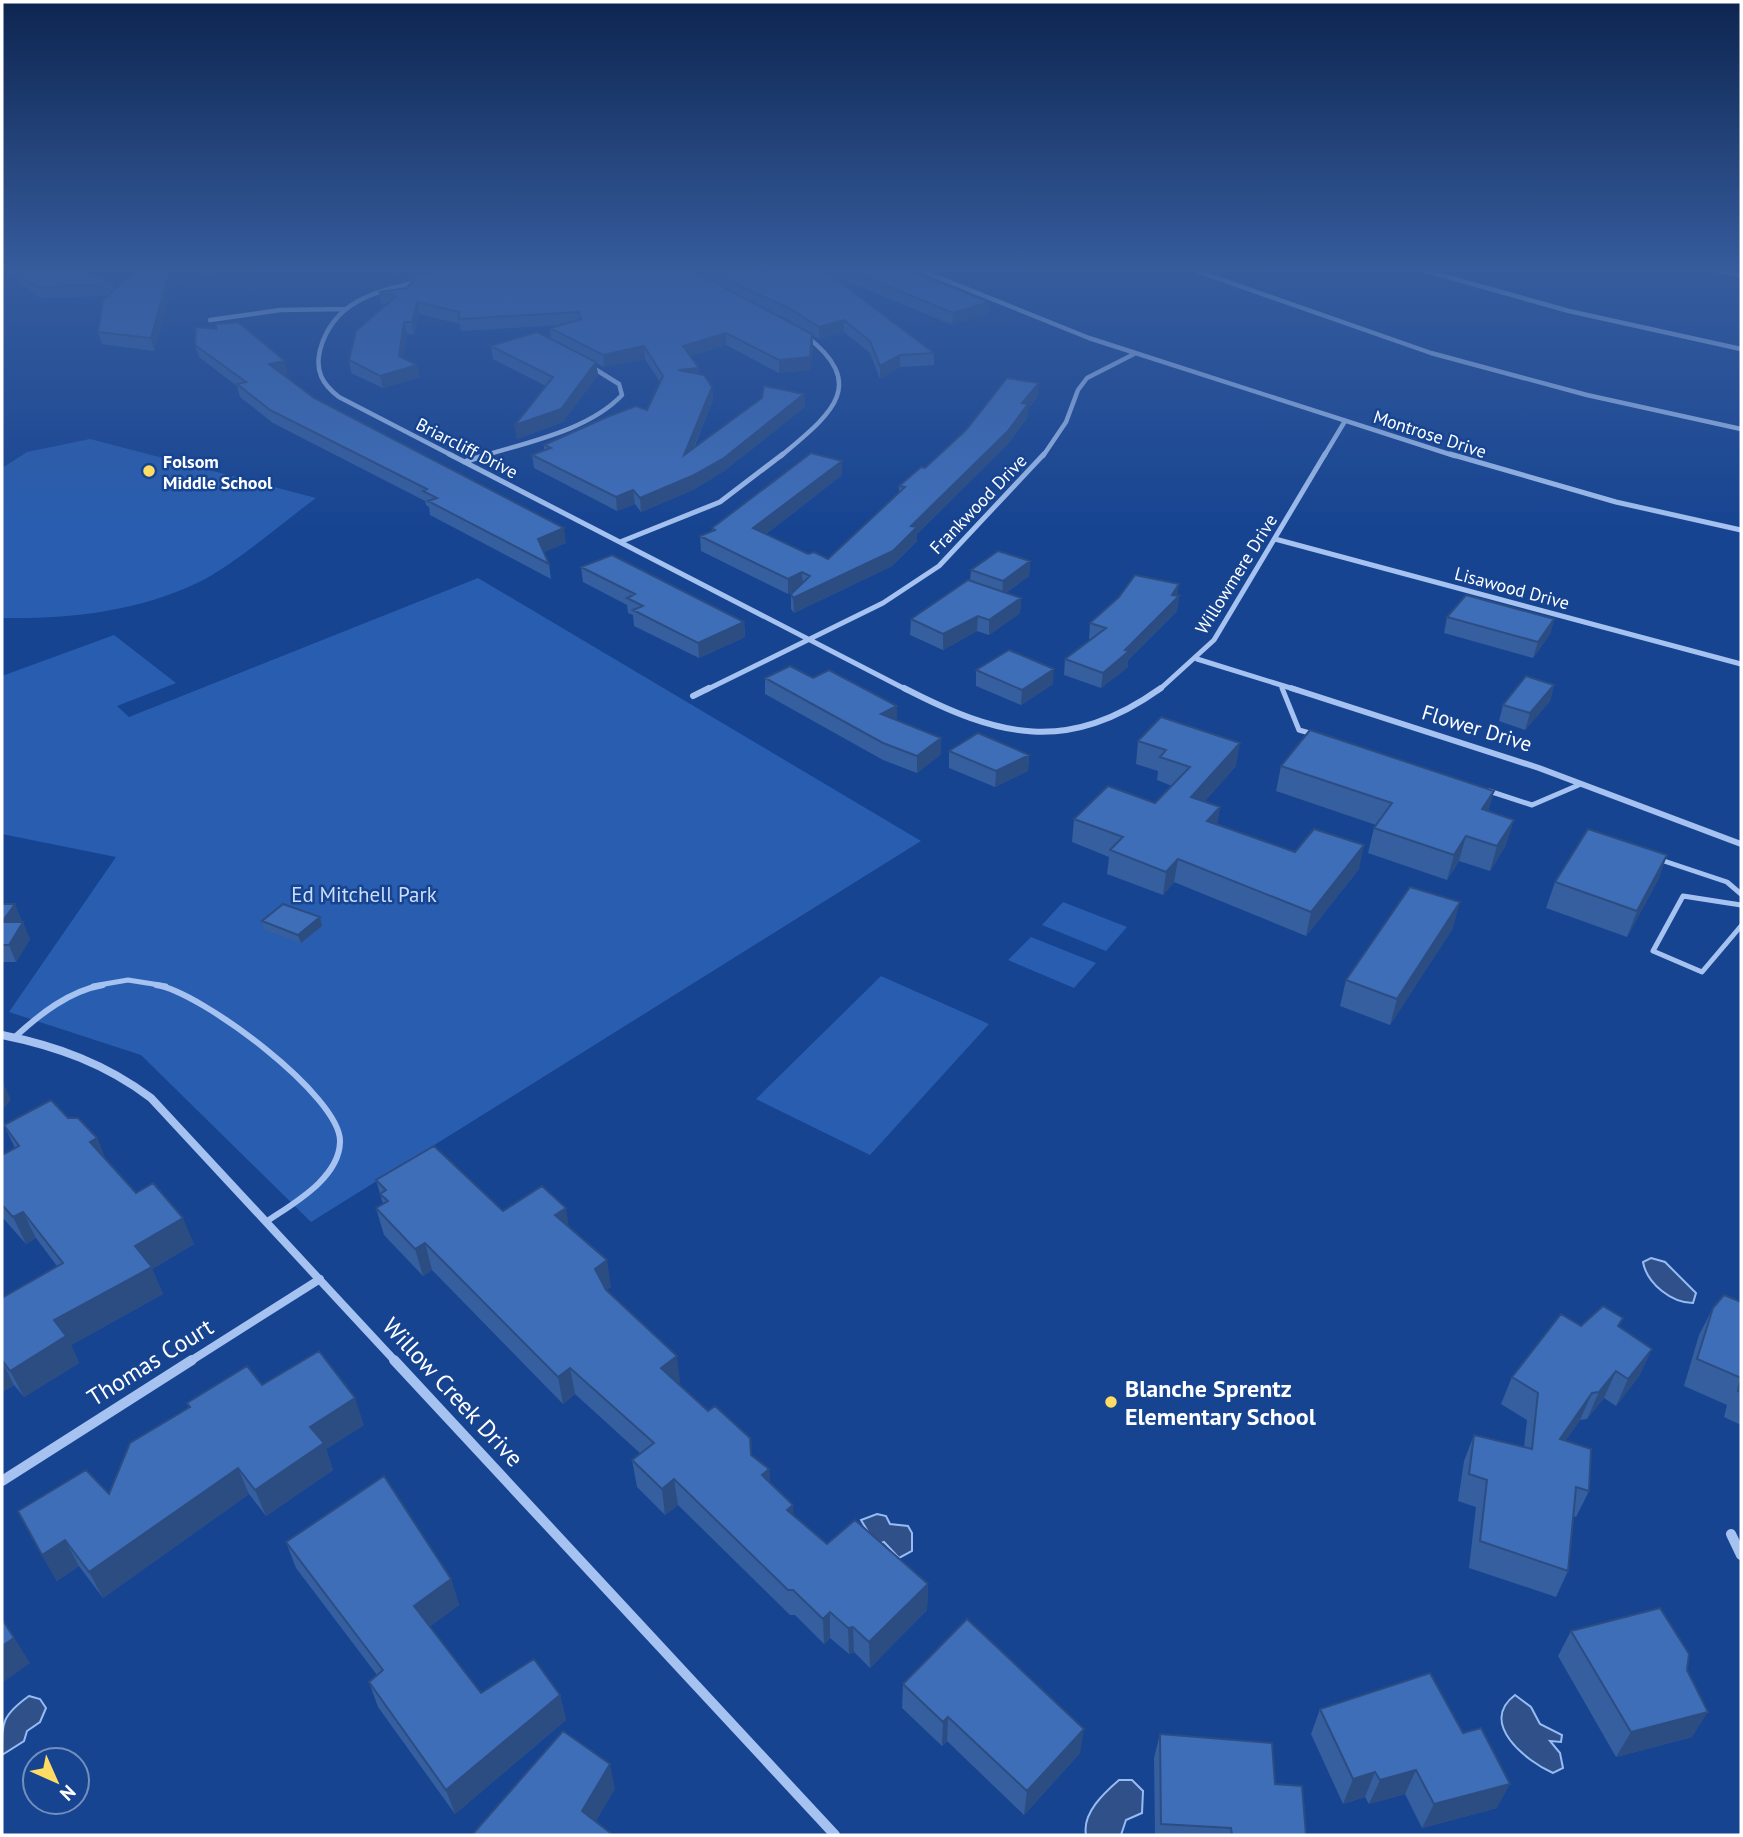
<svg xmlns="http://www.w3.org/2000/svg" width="1743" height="1837" viewBox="0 0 1743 1837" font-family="'PT Sans',sans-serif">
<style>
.green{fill:#295daf}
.water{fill:#2f5089;stroke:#97bcf3;stroke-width:2}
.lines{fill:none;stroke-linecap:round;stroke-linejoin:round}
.service-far2{stroke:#a5c2f0;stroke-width:3.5}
.service-far1{stroke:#a5c2f0;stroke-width:5}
.service{stroke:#a5c2f0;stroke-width:6}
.minor-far4{stroke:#a5c2f0;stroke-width:4.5}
.minor-far3{stroke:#a5c2f0;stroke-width:5}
.minor-far2{stroke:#a5c2f0;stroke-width:6}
.minor-far1{stroke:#a5c2f0;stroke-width:8}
.minor{stroke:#a5c2f0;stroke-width:10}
.wall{fill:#365f9f;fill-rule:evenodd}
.shaded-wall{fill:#2c4d82}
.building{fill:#3f6eb9;stroke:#2c4d82;stroke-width:2}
.poi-dot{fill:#ffdc64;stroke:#174491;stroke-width:2.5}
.labels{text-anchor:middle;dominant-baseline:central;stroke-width:5;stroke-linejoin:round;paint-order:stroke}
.far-street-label{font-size:18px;fill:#fff;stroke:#174491}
.far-poi-label{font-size:18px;font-weight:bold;fill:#fff;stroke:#174491;text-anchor:start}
.street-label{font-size:21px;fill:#fff;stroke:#174491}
.park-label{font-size:21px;fill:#cbdefb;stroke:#174491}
.near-street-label{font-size:24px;fill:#fff;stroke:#174491}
.near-poi-label{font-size:24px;font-weight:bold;fill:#fff;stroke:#174491;text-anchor:start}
</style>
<rect width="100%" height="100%" fill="#174491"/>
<path class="green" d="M90,439L316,498C282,523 233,566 197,583C137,612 67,619 2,618V468L27,452Z
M478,578L921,841L311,1222L141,1055L9,1012L116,857L2,834V676L114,635L176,683L117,706L129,717Z
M1063,902L1127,927L1106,951L1042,925Z
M1031,937L1096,963L1074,988L1008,960Z
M881,976L989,1024L870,1155L756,1099Z"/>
<path class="water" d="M1651,1258L1665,1262L1696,1293L1693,1303C1672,1303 1647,1284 1643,1262Z
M877,1514L886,1516L890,1524L908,1526L912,1533V1551L899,1558L884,1542L876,1545L861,1520Z
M1515,1695L1531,1707L1540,1724L1562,1735L1561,1742L1550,1741L1560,1753L1563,1768L1553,1773C1526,1761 1478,1723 1515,1695Z
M29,1696L40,1699L46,1708L40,1722L27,1731L24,1741L2,1755C2,1723 1,1716 29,1696Z
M1119,1780H1132L1143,1791L1142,1813L1126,1820L1121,1835H1086C1082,1813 1104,1793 1119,1780Z"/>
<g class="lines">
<path class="service-far2" d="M1281,685L1283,690"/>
<path class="service-far1" d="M1282,688L1299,730L1313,734
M1489,791L1532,805L1581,784
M1658,859L1727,882L1741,894
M1741,905L1683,896L1653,951L1702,972L1741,926
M93,986L128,980L166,986"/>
<path class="service" d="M156,985C200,991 342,1097 340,1142C339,1179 292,1204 266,1222
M15,1037C40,1014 69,991 103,985"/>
<path class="minor-far4" d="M105,270H109
M920,270L1089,338L1455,456
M1194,270L1431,353L1587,395L1741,429
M1423,270L1569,311L1741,349
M1714,270L1741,275
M417,282C373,292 333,302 320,350C315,371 322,384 339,397L453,456
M210,320L280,310L346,309
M483,456C528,442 589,430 622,395L619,384L590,366
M781,456C828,416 871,386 806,336
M1043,456L1066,422L1078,390L1087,378L1134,354
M1324,456L1345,421"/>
<path class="minor-far3" d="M449,454L907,690
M1450,454L1616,502L1741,530
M464,462L489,454
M1275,539L1741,664
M620,542L720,502L783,454
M1197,659L1297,690
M706,690L883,603L939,566L1044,454
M1159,690L1214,640L1325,454"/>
<path class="minor-far2" d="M904,688C999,737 1067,755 1161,688
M1291,688L1539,768L1741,844
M693,696L709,688"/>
<path class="minor-far1" d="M2,1035C57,1046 106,1064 151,1098L396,1362
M189,1362L320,1279"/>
<path class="minor" d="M394,1360L835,1835
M2,1481L192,1360
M1731,1534L1741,1555"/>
</g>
<path class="wall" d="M3,270H86L113,284L115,289L139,271L138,270H247L174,281L154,351L102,344L98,332L107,296L40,298Z
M392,270H691L708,279L692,270H909L989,302L988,314L952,325L828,273L934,353V365L900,367L880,379L870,353L844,332L819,339L812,335L813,346L810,370L779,373L726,345L690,356L699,374L712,387L713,400L694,448L804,394L805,407L724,471L693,490L641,512L635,504L617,511L534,468L532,455L544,451V445L647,410L660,382L645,359L604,367L596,363L598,375L563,422L517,439L515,425L546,386L493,359L491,346L551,339L550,328L560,325L461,331L460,324L419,314L414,334H407L403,357L420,377L383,388L351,373L349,360L386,305L381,304L379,292L406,288L411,283L410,278L403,279ZM765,309L789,320L804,329Z
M195,345L288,374L283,375L314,398L566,543L543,552L549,564L551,579L430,515L429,507L426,505L425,501L273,423L240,397L237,386L199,357Z
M1038,396L1028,409L1027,418L1007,445L917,534V541L892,566L794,613L791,609V594L793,592L788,594L701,551L700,536L712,531V528L842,461V475L766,534L808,554L828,559L899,492V486L925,468Z
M1030,561L1029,576L1006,593L1021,598L1020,613L989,635L977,631L943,650L910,635L911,619L970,581L971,570Z
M581,567L744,622L745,637L699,658L634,626L633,615L628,613L627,605L583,582Z
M1178,596H1179L1177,611L1128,660V667L1101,688L1064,675L1065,659L1091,639H1089L1090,623Z
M1447,617L1554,619L1550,634L1533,658L1444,633Z
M976,670L1053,684L1021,705L976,686Z
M765,678H813L897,706V720L941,754L917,773L883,760L765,694Z
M1554,685L1550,701L1525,730L1499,721L1503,705Z
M1138,741L1236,766L1205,801L1220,807L1217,824L1295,852L1359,869L1306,936L1174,882L1163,895L1107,874L1109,857L1072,842L1074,819L1155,803L1172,786L1157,780L1158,771L1136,764Z
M949,751L1029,755L1028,771L995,787L949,768Z
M1281,766L1494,791L1488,811L1506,845L1490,871L1459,861L1447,880L1368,853L1374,828L1376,825L1276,791Z
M1667,855L1658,880L1627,937L1546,908L1555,882Z
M2,904L22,921L21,922L30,939L16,962H2Z
M320,917L322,926L301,943L264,930L262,921Z
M1453,928L1390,1025L1340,1006L1346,980Z
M68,1118L97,1138L105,1158L136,1193L194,1244L152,1269L163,1294L71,1345L79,1363L24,1397L14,1385L2,1392V1298L57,1266L36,1238L26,1244L2,1217V1155L15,1148L4,1125Z
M376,1180L569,1227L611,1287L606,1290L680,1382L678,1384L752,1455L769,1469L770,1483L793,1505V1515L827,1544L928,1584L927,1610L870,1668L854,1652L849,1654L830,1638L824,1644L795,1615H790L678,1505L665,1515L637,1487L632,1460L641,1454L575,1394L563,1404L432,1270L423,1276L384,1235L376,1208L383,1204Z
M1741,1302V1425L1724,1417L1727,1405L1684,1386L1699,1335L1713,1308Z
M1581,1326L1619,1327L1652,1349L1639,1376L1616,1406L1604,1398L1587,1419L1580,1420L1565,1441L1589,1491L1576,1517L1573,1516L1568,1571L1556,1597L1469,1568L1476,1507L1458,1501L1464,1461L1474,1435L1524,1447L1527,1420L1501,1404L1512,1377Z
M262,1385L364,1425L326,1449L333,1470L266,1516L249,1494L103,1598L79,1566L57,1581L42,1555L109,1494L189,1408L187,1403Z
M286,1542L451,1579L459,1605L429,1627L481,1693L560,1695L566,1720L455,1814L378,1707L369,1682L377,1675L296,1568Z
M1571,1631L1687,1670L1692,1737L1616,1757L1558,1656Z
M903,1684L1080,1753L1024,1815L947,1741L942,1746L902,1708Z
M1320,1709L1497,1808L1422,1828L1405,1794L1369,1804L1365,1797L1343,1804L1311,1734Z
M1160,1734L1275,1784L1306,1835H1155L1154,1758Z"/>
<path class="shaded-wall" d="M170,270H247L174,281L154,351L151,338Z
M401,270H466L410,275V278L403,279Z
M417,302L419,314L414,334L412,322Z
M989,302L988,314L952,325L953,313Z
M844,320V332L819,339V327Z
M404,322L407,334L401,368L399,356Z
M726,333V345L684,358L683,346Z
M812,334L813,346L810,370L779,373V360Z
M644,346L645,359L604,367L603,355Z
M900,355V367L880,379V366Z
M285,361L288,374L272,377L269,364Z
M596,362L598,375L563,422L517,439L515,425Z
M417,365L420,377L383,388L380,376Z
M699,368L700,381L678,370Z
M1039,383L1038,396L1028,409L1027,418L1007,445L917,534V541L892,566L794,613L793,598L911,526L1022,403Z
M712,387L713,400L685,468L684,455Z
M804,394L805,407L724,471L693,490L641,512L640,498Z
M842,461V475L754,543L753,528Z
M633,490L635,504L617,511L616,497Z
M564,528L566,543L540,554L538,539Z
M1030,561L1029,576L1002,596L1003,581Z
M802,572L803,587L788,594V579Z
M1179,584L1177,598L1179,596L1177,611L1128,660V667L1101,688L1103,673L1125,650L1172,595Z
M1021,598L1020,613L989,635V620Z
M978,616L977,631L943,650V634Z
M1554,619L1550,634L1533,658L1538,642Z
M744,622L745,637L699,658L698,643Z
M1054,669L1053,684L1021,705L1022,690Z
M1554,685L1550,701L1525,730L1530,713Z
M897,706V722L881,714Z
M941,738V754L917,773V756Z
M1240,743L1236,766L1188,820L1191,797Z
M1029,755L1028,771L995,787L996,771Z
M1494,791L1487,815L1482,809Z
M1220,807L1216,830L1207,821Z
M1514,820L1506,845L1490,871L1497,846Z
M1466,836L1459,861L1447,880L1454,855Z
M1364,845L1359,869L1306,936L1311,912Z
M1667,855L1658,880L1627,937L1637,911Z
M1178,859L1174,882L1163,895L1166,872Z
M1460,902L1453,928L1390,1025L1397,999Z
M15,904L22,921L10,939L2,922Z
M320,917L322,926L301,943L298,935Z
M23,922L30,939L16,962L9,945Z
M2,1080L11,1100L2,1110Z
M97,1138L108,1165L90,1142Z
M566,1208L570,1235L555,1215Z
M23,1212L36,1238L26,1244L13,1217Z
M183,1218L194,1244L152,1269L163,1294L71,1345L79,1363L24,1397L10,1371L54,1320L135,1246Z
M425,1243L432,1270L423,1276L415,1249Z
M607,1260L611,1287L599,1296L595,1269Z
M1652,1349L1639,1376L1616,1406L1628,1379Z
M677,1356L680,1382L665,1395L661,1368Z
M2,1361L14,1385L2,1392Z
M570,1368L575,1394L563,1404L558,1377Z
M1616,1371L1604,1398L1587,1419L1599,1392Z
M1592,1393L1580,1420L1548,1466L1560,1439Z
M355,1398L364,1425L326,1449L333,1470L266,1516L255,1490L310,1427Z
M238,1468L249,1494L103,1598L89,1572Z
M769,1469L771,1495L762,1475Z
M674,1479L678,1505L665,1515L662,1489Z
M793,1505L794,1531L787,1510Z
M65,1540L79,1566L57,1581L42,1555Z
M451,1579L459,1605L422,1632L414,1606Z
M928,1584L927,1610L870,1668L869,1642Z
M830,1612V1638L824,1644L823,1619Z
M2,1618L30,1663L2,1683Z
M853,1627L854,1652L849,1654L848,1628Z
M560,1695L566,1720L455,1814L446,1790Z
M1708,1712L1692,1737L1616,1757L1631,1732Z
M948,1717L947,1741L942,1746L943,1722Z
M1084,1729L1080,1753L1024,1815L1027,1791Z
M610,1764L615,1789L588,1835L582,1811Z
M1416,1770L1405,1794L1369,1804L1380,1780Z
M1375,1772L1365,1797L1343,1804L1353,1779Z
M1510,1784L1497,1808L1422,1828L1434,1804Z"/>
<path class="building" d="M14,270H86L113,284L36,287Z
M144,270H170L151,338L98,332L103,300L135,271H145Z
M442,270H691L812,334L810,357L779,360L726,333L683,346L699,368L678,370L704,375L712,387L684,455L762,398L764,386L804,394L724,458L692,476L640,498L633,490L616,497L532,455L551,448L544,445L607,417L636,406L647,410L663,376L644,346L603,355L550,328L581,319L579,312L459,319V312L417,302L412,322H404L399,356L417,365L380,376L349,360L356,331L396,296L379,292L406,288L415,280L410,275Z
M711,270H824L934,353L900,355L880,366L870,341L844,320L819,327L789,308L740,286Z
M849,270H909L989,302L953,313Z
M238,322L285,361L269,364L314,398L564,528L538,539L549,564L428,501L437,498L423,491L427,489L270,410L237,384L246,382L195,345L196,327L216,329V324Z
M537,332L596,362L561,409L515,425L553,377L491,346Z
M1007,378L1039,383L1022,403L1028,404L1008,431L911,526L917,527L893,551L793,598L791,594L810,576L802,572L788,579L700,536L715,530L712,528L811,453L842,461L753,528L808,554L814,552L828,559L905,487L899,486L921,467L925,468L966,430Z
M998,551L1030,561L1003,581L971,570Z
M612,555L744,622L698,643L633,610L643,606L627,598L635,594L581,567Z
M1135,575L1179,584L1172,595L1179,596L1125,650L1129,651L1103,673L1065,659L1106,628L1090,623L1119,597Z
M968,580L1021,598L989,620L978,616L943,634L911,619Z
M1466,595L1554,619L1538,642L1447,617Z
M1009,650L1054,669L1022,690L976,670Z
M790,666L813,678L829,670L897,706L881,714L941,738L917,756L883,743L765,678Z
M1526,676L1554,685L1530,713L1503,705Z
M1161,717L1240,743L1191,797L1220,807L1207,821L1295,852L1314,829L1364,845L1311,912L1178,859L1166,872L1110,850L1123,837L1074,819L1108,786L1155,803L1190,767L1160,757L1166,750L1138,741Z
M1310,730L1494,791L1482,809L1514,820L1497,846L1466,836L1454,855L1374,828L1392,803L1281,766Z
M978,733L1029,755L996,771L949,751Z
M1588,829L1667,855L1637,911L1555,882Z
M1410,887L1460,902L1397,999L1346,980Z
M2,904H15L2,922H23L9,945H2Z
M283,904L320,917L298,935L262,921Z
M51,1100L68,1118H78L97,1138L90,1142L136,1193L153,1183L183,1218L135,1246L152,1267L54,1320L66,1336L10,1371L2,1360V1298L63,1263L23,1212L13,1217L2,1205V1155L19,1146L4,1125Z
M434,1146L503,1211L542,1186L566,1208L555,1215L607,1260L595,1269L606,1290L677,1356L661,1368L708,1411L715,1406L750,1438L751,1455L769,1469L762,1475L793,1505L787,1510L827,1544L855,1520L928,1584L869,1642L853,1627L848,1628L830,1612L823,1619L793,1590H788L674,1479L662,1489L632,1460L654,1443L570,1368L558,1377L425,1243L415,1249L376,1208L388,1201L380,1194L386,1190L376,1180Z
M1724,1295L1741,1302V1378L1697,1359L1713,1308Z
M1603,1306L1623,1318L1618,1326L1652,1349L1628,1379L1616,1371L1599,1392L1592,1393L1560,1439L1591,1449L1589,1491L1576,1487L1568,1571L1480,1541L1487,1480L1469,1474L1474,1435L1532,1449L1538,1393L1512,1377L1561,1314L1581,1326Z
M319,1351L355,1398L310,1427L324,1443L255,1490L238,1468L89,1572L65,1540L42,1555L18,1511L86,1470L109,1494L130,1443L190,1407L187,1403L247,1366L262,1385Z
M1741,1378V1392L1738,1391Z
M384,1476L451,1579L414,1606L481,1693L534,1659L560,1695L446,1790L369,1682L383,1670L286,1542Z
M1660,1608L1689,1654L1687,1670L1708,1712L1631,1732L1571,1631Z
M2,1619L14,1638L2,1646Z
M967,1619L1084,1729L1027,1791L948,1717L943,1722L903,1684Z
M1430,1673L1463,1733L1481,1728L1510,1784L1434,1804L1416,1770L1380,1780L1375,1772L1353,1779L1320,1709Z
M563,1731L610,1764L582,1811L613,1835H472Z
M1160,1734L1272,1743L1275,1784L1302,1786L1306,1835H1232L1231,1828L1161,1824Z"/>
<linearGradient id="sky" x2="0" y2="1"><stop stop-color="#0d2550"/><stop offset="0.51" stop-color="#365c9d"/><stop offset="1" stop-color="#365c9d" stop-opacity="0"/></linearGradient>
<rect width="1743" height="527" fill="url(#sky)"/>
<g class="poi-dot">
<circle cx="149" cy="471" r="7"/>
<circle cx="1111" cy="1402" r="7"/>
</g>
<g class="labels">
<g class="far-street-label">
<text transform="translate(1430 434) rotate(18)">Montrose Drive</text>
<text transform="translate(467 448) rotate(27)">Briarcliff Drive</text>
<text transform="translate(978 504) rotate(-46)">Frankwood Drive</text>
<text transform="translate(1236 574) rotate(-58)">Willowmere Drive</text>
<text transform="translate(1512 588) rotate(15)">Lisawood Drive</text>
</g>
<g class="far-poi-label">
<text x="163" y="461">Folsom<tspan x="163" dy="21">Middle School</tspan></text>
</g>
<g class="street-label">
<text transform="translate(1477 728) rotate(17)">Flower Drive</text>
</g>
<g class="park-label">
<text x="364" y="894">Ed Mitchell Park</text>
</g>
<g class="near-street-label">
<text transform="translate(150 1362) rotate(-32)">Thomas Court</text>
<text transform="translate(453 1392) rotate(47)">Willow Creek Drive</text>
</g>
<g class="near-poi-label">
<text x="1125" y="1388">Blanche Sprentz<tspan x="1125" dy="28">Elementary School</tspan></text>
</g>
</g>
<rect width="1743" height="1837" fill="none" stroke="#ffffff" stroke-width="7"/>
<g transform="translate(56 1781) rotate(135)"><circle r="33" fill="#174491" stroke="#748fbd" stroke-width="2"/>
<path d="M0-5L12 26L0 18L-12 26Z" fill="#ffdc64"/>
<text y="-10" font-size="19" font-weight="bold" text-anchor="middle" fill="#ffffff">N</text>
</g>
</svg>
